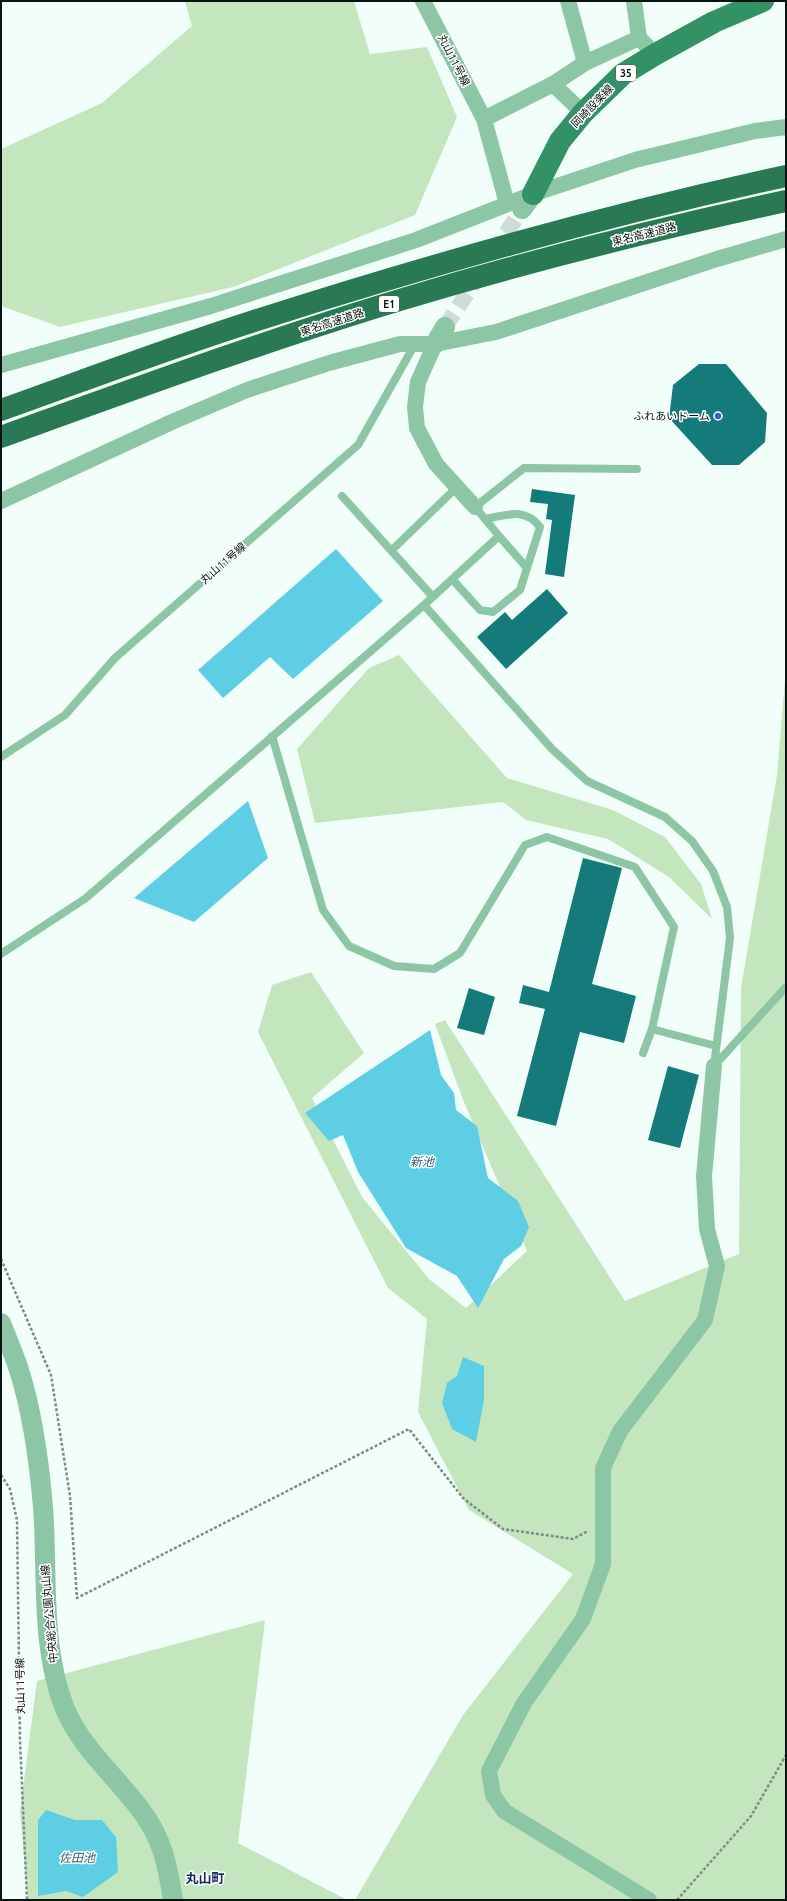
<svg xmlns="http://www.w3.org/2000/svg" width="787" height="1901" viewBox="0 0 787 1901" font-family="Ubuntu,'Noto Sans JP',sans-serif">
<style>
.green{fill:#c4e6be}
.water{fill:#5ecee5}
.building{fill:#147a7a}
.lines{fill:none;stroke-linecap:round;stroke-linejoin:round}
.minor-tunnel{stroke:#cedbd7;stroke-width:16;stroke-dasharray:16 8;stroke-linecap:butt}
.path{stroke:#7f8b88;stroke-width:2.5;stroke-dasharray:3 2;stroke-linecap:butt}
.service{stroke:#8dc6a5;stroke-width:8}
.minor{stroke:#8dc6a5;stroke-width:16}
.tertiary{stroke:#8dc6a5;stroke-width:20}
.primary{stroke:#329265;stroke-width:22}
.motorway{stroke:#297a54;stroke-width:22}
.poi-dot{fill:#3c5cce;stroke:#fff;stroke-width:1.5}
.labels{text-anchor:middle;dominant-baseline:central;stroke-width:3;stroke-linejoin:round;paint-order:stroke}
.shield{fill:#fff;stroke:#515a58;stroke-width:1}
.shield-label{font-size:10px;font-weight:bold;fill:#071310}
.street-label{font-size:11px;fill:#071310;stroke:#fff}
.poi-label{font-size:11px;fill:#071310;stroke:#fff;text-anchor:end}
.water-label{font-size:12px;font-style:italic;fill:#305f6a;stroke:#fff}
.quarter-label{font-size:13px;font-weight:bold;fill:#17275e;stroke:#fff}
</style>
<rect width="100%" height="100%" fill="#f1fefa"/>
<path class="green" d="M185,1H354L370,54L427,47L457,117L415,215L233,287L60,327L1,306V149L102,103L192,26Z
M399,655L507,778L613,810L665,837L701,884L712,919L669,877L608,839L526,820L503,802L315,823L297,749L369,668Z
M786,668V1900H355L463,1715L573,1574L469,1510L418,1412L427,1319L388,1288L258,1032L272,985L311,972L364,1053L312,1098L362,1197L429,1279L466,1308L527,1251L464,1102L435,1024L445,1020L625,1301L739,1254L741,988L777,775Z
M265,1620L238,1843L347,1900H28L20,1811L37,1681Z"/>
<path class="water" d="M336,549L383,601L293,679L270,657L223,698L198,670Z
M248,801L268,858L194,922L134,898Z
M430,1030L441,1075L454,1093L456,1110L477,1126L488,1178L518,1201L529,1227L521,1246L504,1259L478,1308L457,1276L406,1248L358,1172L343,1135L329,1141L305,1113Z
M463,1357L484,1366V1400L476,1442L452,1429L442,1403L447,1383L457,1376Z
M46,1810L75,1820H102L116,1837L118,1872L83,1897L66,1891L38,1896V1820Z"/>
<path class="building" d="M699,364H726L767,413L765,442L739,465H712L669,418L673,385Z
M532,489L575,495L564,577L545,574L552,520L546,519L548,504L530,502Z
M547,589L568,613L506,669L477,637L505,612L512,620Z
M583,858L622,868L592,984L636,996L624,1043L580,1032L556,1126L517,1116L545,1009L519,1003L523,985L549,992Z
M469,988L495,997L484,1035L457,1028Z
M668,1066L699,1075L680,1148L648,1140Z"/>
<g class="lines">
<path class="minor-tunnel" d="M493,253L522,209
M445,327L480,274"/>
<path class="path" d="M1,1259L51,1375L70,1496L77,1598L409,1429L463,1498L503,1529L573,1539L588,1531
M1,1475L10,1489L17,1520L20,1740L27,1900
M677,1900L751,1816L786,1755"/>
<path class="service" d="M342,496L433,597
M485,519C507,515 525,507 540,527L527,568
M392,550L457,487
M452,579L480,610L493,612L520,590L527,568L499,536
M424,605L552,749L587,781L665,817L692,841L713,871L727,907L730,938L714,1066
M272,736L323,910L349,946L394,966L434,969L460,953L525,845L547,837L635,867L674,927L652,1029L643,1053
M1,757L65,715L115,658L358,445L415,344
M1,954L86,898L424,605L499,536L475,507L524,468L637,469
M652,1029L716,1046
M714,1066L786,987"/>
<path class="minor" d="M423,1L484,119L507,204
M568,1L585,63
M634,1L639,38L647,46
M553,84L583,113
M484,119L553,84L585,63L639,38
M435,344L418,382L415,407L417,428L436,464L475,507
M1,365L211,306L416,240L533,194L635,160L755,131L786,127
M1,501L174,421L247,390L329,363L400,344H435L496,332L717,259L786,239
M649,1900L504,1811L493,1795L489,1771L524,1703L583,1619L603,1564V1468L620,1431L705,1320L717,1266L707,1229L704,1176L714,1066"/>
<path class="tertiary" d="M522,209L533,194
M435,344L445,327
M1,1323C7,1339 14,1354 19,1370C33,1414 39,1460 43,1507C48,1573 40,1647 65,1709C85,1756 129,1786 153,1829C165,1851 169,1875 173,1900"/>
<path class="primary" d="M533,194L560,141L583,113L623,74L656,54L714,22L763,1"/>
<path class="motorway" d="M1,410C85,380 169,348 254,321C429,265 606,215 786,176
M1,437C134,389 267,340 403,299C529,261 657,229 786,201"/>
</g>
<circle class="poi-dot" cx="718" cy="416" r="4"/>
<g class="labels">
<g class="shield">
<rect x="616" y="65" width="20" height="16" rx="3"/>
<rect x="379" y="296" width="20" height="16" rx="3"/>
</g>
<g class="shield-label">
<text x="626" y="73">35</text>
<text x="389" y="304">E1</text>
</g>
<g class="street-label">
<text transform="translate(454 60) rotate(63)">丸山11号線</text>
<text transform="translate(592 106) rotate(-46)">岡崎設楽線</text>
<text transform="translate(644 234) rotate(-14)">東名高速道路</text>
<text transform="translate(332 322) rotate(-18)">東名高速道路</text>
<text transform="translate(223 563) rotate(-41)">丸山11号線</text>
<text transform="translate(49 1614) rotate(-95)">中央総合公園丸山線</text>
<text transform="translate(20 1686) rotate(-91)">丸山11号線</text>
</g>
<g class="poi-label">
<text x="710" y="416">ふれあいドーム</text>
</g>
<g class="water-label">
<text x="422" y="1161">新池</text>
<text x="77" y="1857">佐田池</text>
</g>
<g class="quarter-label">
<text x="205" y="1878">丸山町</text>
</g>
</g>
<rect width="787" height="1901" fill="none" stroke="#071310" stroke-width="4"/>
</svg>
